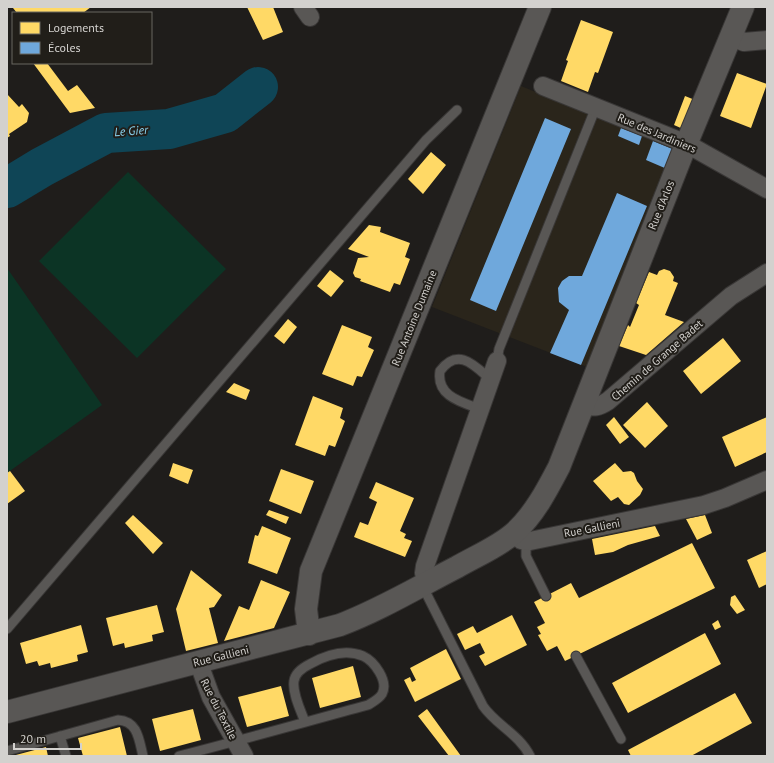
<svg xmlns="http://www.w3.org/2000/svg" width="774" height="763" viewBox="0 0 774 763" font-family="'PT Sans',sans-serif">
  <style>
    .built { fill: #2a251b }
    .green { fill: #0c3425 }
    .homes { fill: #ffd966 }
    .schools { fill: #6fa8dc }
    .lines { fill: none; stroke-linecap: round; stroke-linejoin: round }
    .river { stroke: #0f4556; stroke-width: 40 }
    .lane-casing { stroke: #393736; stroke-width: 11 }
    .street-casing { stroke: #393736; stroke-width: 20 }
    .secondary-casing { stroke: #393736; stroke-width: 24 }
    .lane { stroke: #595755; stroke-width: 9 }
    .street { stroke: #595755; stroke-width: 18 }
    .secondary { stroke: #595755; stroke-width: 22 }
    .labels { text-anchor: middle; stroke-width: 4; stroke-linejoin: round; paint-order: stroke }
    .street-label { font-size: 11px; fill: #d3d1ce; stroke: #211e19 }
    .water-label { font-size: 12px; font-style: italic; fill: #8bd5f2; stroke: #211e19 }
  </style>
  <rect width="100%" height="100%" fill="#1f1d1b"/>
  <!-- built -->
  <path class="built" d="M521 86 675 150 587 367 432 307Z"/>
  <!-- green -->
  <path class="green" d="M128 172 226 269 137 358 39 261Z
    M7 268 102 405 7 473Z"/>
  <!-- homes -->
  <path class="homes" d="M15 7H91L83 13H17L13 8Z
    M247 7H273L283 32 263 40Z
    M581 20 613 32 598 73 595 72 588 92 561 81 568 61 566 60Z
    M33 63H47L68 91 77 85 95 108 70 113Z
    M737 73 767 84 751 128 720 116Z
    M7 94 19 107 22 104 29 113 27 122 9 134 10 136 7 138Z
    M685 96 695 100 683 129 674 125Z
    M431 152 446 165 423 194 408 179Z
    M369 225 381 227 380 232 410 243 405 257 410 259 400 285 394 283 390 292 360 281 361 279 355 277 353 273 358 258 369 257 348 249Z
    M664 269 670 271 674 277 673 281 678 283 665 315 684 322 646 355 619 346 628 325 630 327 639 305 636 303 649 272 657 275 659 271Z
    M330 270 344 281 331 297 317 286Z
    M288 319 297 327 284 344 274 336Z
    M342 325 372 337 368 347 374 350 362 377 357 376 353 386 322 374Z
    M723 338 741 361 701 394 683 371Z
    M234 383 250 390 246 400 226 392Z
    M313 396 343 408 340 418 345 421 335 447 329 445 325 456 295 445Z
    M647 402 668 426 645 448 623 425Z
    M614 417 629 437 620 444 606 425Z
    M767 417V452L735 467 722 437Z
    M173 463 193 470 188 484 169 476Z
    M615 463 623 472 631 471 634 473 637 481 643 489 640 495 629 505 624 504 618 497 611 501 593 481Z
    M281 469 314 481 301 514 269 501Z
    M10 471 25 491 7 504V473Z
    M376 482 414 498 400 531 406 534 404 538 412 541 405 557 354 537 360 522 368 525 377 502 369 498Z
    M269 510 289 517 286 524 266 515Z
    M133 515 163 543 153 554 125 523Z
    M705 515 712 533 697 540 686 519Z
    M262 526 291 538 277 574 248 563 255 535 258 536Z
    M655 526 660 536 628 545 613 552 595 555 592 539Z
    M692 543 715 588 565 661 557 646 547 651 538 635 541 634 537 627 545 623 534 602 571 583 579 598Z
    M767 551V584L759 588 747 560Z
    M191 570 222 595 214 607 209 608 218 643 186 651 176 609Z
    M261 580 290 592 274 628 224 641 239 606 249 610Z
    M735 595 745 610 737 614 730 605 731 597Z
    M157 605 164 632 152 635 153 641 125 648 124 643 113 646 106 618Z
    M512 615 527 645 485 666 479 656 485 653 480 643 465 650 457 634 473 626 477 633Z
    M718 620 721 627 715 630 712 624Z
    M81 625 88 652 77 655 78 661 51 668 50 663 39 666 37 661 26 664 20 643Z
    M705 633 721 664 628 713 612 683Z
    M446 649 461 679 415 702 404 680 410 677 412 682 416 680 410 668Z
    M353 666 361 697 320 708 312 678Z
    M281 686 289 716 247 727 238 697Z
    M735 693 752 723 691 756H631L628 750Z
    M193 709 201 740 160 751 152 719Z
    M427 709 440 727 461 756H449L418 716Z
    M120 727 127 756H83L78 738Z
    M46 747 48 756H12Z"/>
  <!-- schools -->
  <path class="schools" d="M545 118 571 129 496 311 470 300Z
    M621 128 642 136 639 145 618 136Z
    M653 141 675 150 667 169 646 160Z
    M617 193 647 206 581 365 550 353 569 310 559 302 558 288 562 281 569 276H582Z"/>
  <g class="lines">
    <!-- river -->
    <path class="river" d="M7 188 42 167 106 133 169 129 225 113 258 87"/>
    <!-- lane casing -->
    <g class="lane-casing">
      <path id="lane" d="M497 361 499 349 596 107
        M480 409C461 402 436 396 440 371 458 347 474 365 490 379
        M526 541V556L546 596
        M422 585 483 706C496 725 519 734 530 756
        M7 629 426 140 457 110
        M576 656 621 739
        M60 736 66 756
        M7 751 118 720C138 721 139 740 143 756
        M179 756C242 740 305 722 368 705 373 702 379 699 382 694 389 681 374 661 363 656 346 649 326 655 310 664 304 667 295 673 294 681 292 693 301 711 305 722"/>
    </g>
    <!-- street casing -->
    <g class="street-casing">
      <path id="street" d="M303 7 310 17
        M731 37 744 42 767 40
        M543 86 687 144 767 189
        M583 405C594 408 599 407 608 401L731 296 767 273
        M515 533 521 540 530 541 704 505 725 498 767 480
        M428 582 424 573 425 566 497 361
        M198 661 211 697 244 756"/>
    </g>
    <!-- secondary casing -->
    <g class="secondary-casing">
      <path id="secondary" d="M309 634 306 609 311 571 540 7
        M7 712 340 625C380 610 418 587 457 567 476 556 498 547 514 533 534 515 547 490 559 467L683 152 743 7"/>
    </g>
    <!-- lane -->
    <use href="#lane" class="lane"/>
    <!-- street -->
    <use href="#street" class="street"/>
    <!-- secondary -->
    <use href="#secondary" class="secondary"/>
  </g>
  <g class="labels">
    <!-- street labels -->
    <g class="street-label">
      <text transform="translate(657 133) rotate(23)" y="4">Rue des Jardiniers</text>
      <text transform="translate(661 205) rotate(-68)" y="4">Rue d'Arlos</text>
      <text transform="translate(414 318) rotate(-68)" y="4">Rue Antoine Dumaine</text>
      <text transform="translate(657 360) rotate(-41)" y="4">Chemin de Grange Badet</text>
      <text transform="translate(592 528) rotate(-11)" y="4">Rue Gallieni</text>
      <text transform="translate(221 656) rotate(-14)" y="4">Rue Gallieni</text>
      <text transform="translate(219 709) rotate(63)" y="4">Rue du Textile</text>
    </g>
    <!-- water labels -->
    <g class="water-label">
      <text transform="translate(131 131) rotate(-4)" y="4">Le Gier</text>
    </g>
  </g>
  <!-- border -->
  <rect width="774" height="763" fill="none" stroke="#d3d1ce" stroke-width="16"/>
  <!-- legend -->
  <rect x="12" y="12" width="140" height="52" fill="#211e19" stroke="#686661"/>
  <rect x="20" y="22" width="20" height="12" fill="#ffd966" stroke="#686661"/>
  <text x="48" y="32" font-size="12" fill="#d3d1ce">Logements</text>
  <rect x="20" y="42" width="20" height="12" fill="#6fa8dc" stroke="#686661"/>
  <text x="48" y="52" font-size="12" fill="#d3d1ce">Écoles</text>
  <!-- scale -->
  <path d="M14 743v6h67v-6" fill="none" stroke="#d3d1ce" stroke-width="2"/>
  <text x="20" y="743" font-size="12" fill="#d3d1ce" stroke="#211e19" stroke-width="3" paint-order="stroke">20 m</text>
</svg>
